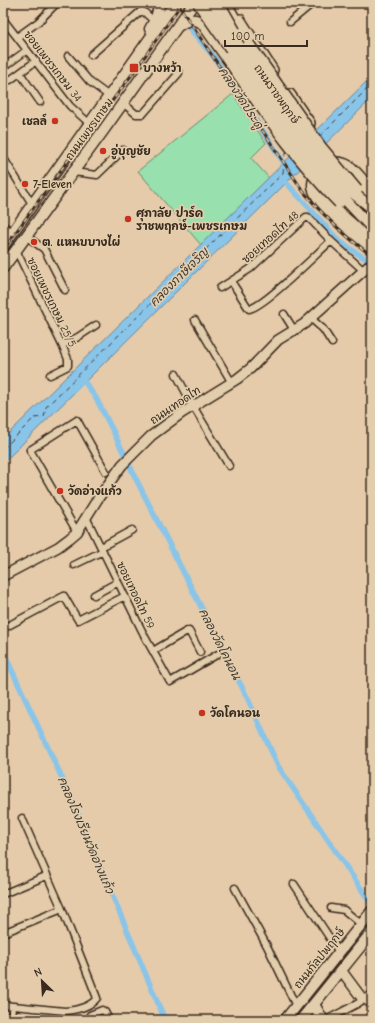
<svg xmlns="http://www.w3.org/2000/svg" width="375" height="1023" viewBox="0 0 375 1023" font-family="'Comic Neue','Playpen Sans Thai',sans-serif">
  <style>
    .green { fill: #98e0ae; stroke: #6a8566 }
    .water { fill: #89c4e9; stroke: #6a8698 }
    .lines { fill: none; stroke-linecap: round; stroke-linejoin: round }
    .canal { stroke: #89c4e9; stroke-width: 5.5 }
    .ferry { stroke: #433932; stroke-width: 1; stroke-dasharray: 5 4; stroke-linecap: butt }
    .street-casing { stroke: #3b2a1e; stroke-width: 9 }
    .secondary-casing { stroke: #3b2a1e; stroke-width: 12 }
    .primary-casing { stroke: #3b2a1e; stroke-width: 13 }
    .street { stroke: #e2cdac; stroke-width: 6 }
    .secondary { stroke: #e2cdac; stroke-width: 9 }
    .primary { stroke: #e2cdac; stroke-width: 10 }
    .rail-casing { stroke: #3b2a1e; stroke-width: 3 }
    .rail { stroke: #e2cdac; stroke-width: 1.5; stroke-dasharray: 4.5; stroke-linecap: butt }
    .primary-bridge-casing { stroke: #3b2a1e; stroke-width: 13; stroke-linecap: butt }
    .primary-bridge { stroke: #e2cdac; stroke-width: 10 }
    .poi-dot { fill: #c8321e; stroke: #e2cdac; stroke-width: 1.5 }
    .labels { text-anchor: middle; stroke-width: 3.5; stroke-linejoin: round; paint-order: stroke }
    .street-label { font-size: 11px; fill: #3b2a1e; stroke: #e2cdac }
    .poi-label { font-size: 11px; font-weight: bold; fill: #3b2a1e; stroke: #e2cdac; text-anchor: start }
    .water-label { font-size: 12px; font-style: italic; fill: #433932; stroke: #e2cdac }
  </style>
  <rect width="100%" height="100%" fill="#e5cbaa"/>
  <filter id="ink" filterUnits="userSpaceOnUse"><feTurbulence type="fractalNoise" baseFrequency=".025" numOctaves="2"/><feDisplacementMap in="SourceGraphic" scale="8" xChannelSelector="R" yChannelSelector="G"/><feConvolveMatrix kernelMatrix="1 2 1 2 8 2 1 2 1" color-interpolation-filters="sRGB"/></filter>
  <g filter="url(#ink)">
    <!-- green -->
    <path class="green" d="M233 94 266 143 251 158 269 178 201 245 138 171Z
      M372 919V923L336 967 295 1020H289Z"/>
    <!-- water -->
    <path class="water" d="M372 76V98L3 463V439Z"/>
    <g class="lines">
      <!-- canal -->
      <path class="canal" d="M190 29 214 57 288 169
        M283 179 339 241 372 263
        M81 377 96 398 113 431 138 483 247 697 278 766 372 905
        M3 651 69 793 165 1020"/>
      <!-- ferry -->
      <path class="ferry" d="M320 136 372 84
        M3 449 34 418 44 417 46 407 283 173 285 154 289 153"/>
      <!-- street casing -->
      <g class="street-casing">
        <path id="street" d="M3 19 70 106 89 123
          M290 22 313 3
          M17 37 38 22 57 3
          M91 55 141 11H143L154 21
          M68 56 90 82 109 96
          M4 67 27 50
          M20 73 40 102
          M10 80 36 61
          M123 103 136 114H143L179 73
          M3 157 32 204
          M73 172 97 175 123 150
          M3 225 12 233
          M26 236 44 249 65 290
          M16 250 62 345 68 359V366L50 375
          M231 281 249 309C265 306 316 254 331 241
          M220 288 250 269 306 217H308L331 241 364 271
          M284 314 294 330
          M312 317 315 322 323 329 332 343
          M195 320 232 383
          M62 345 78 337 96 325
          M176 374 193 406 229 466
          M86 517 145 637 170 682 218 654
          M77 532 30 450 77 420 106 472
          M101 547 132 530
          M74 565 103 551
          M94 595 118 582
          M4 628 64 596 78 620 125 596
          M153 651 187 631H189L200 652
          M294 884 339 952
          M235 888 267 946 296 1006
          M3 894 46 876
          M331 908 344 910 361 924
          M3 933 62 909 22 818
          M315 1002 324 1018 328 1019 357 1004 372 994
          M3 1005 65 1011C77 1010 90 1007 97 998L62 909
          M312 1006 318 1020
          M90 1015 102 1010 105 1012 109 1020
          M25 1019 40 1020
          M11 1020 12 1006"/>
      </g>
      <!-- secondary casing -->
      <g class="secondary-casing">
        <path id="secondary" d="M240 19 273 70
          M290 94 310 123 309 127
          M329 163C351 157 359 177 372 190
          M317 172C313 178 311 185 314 192 322 210 357 236 372 249
          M353 181 372 200
          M320 186C320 200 361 230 372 240
          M3 576 58 547 70 538 77 532 97 500 122 465 151 436 182 413 237 379 251 368 278 340 304 324 372 263
          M341 970 361 997 372 1003"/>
      </g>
      <!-- primary casing -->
      <g class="primary-casing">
        <path id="primary" d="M226 3 249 44
          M178 26C186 20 194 17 202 23L226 57
          M150 29 156 18 160 3
          M3 246 175 3
          M3 268 103 131 194 3
          M285 1020 372 911
          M301 1020 372 932"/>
      </g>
      <!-- street -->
      <use href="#street" class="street"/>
      <!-- secondary -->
      <use href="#secondary" class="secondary"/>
      <!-- primary -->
      <use href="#primary" class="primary"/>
      <!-- rail casing -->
      <g class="rail-casing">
        <path id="rail" d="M177 3 303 191C323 216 346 237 372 256
          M3 250 74 152 136 69 182 3"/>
      </g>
      <!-- rail -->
      <use href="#rail" class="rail"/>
      <!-- primary-bridge casing -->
      <g class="primary-bridge-casing">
        <path id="primary-bridge" d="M198 3 312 164 372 228
          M209 3 314 152 335 177 348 189 372 208
          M219 3 235 31
          M249 44 321 147 357 190
          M226 57C261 107 295 159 339 203"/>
      </g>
      <!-- primary-bridge -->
      <use href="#primary-bridge" class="primary-bridge"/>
    </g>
  </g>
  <!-- markers -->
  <g class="poi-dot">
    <rect x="129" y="63" width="10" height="10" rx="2"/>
    <circle cx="55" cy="121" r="4"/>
    <circle cx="103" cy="151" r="4"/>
    <circle cx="25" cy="184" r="4"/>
    <circle cx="128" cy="219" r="4"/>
    <circle cx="34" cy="242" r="4"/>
    <circle cx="60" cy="491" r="4"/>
    <circle cx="202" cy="713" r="4"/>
  </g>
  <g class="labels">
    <!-- street labels -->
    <g class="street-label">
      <text transform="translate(53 66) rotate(52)" y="4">ซอยเพชรเกษม 34</text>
      <text transform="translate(277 94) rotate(55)" y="4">ถนนราชพฤกษ์</text>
      <text transform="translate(89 129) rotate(-54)" y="4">ถนนเพชรเกษม</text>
      <text transform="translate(270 237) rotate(-42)" y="4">ซอยเทอดไท 48</text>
      <text transform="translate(52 302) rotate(64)" y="4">ซอยเพชรเกษม 25/5</text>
      <text transform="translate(175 405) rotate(-34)" y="4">ถนนเทอดไท</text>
      <text transform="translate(136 595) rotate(64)" y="4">ซอยเทอดไท 59</text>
      <text transform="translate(319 958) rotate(-51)" y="4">ถนนกัลปพฤกษ์</text>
    </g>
    <!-- poi labels -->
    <g class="poi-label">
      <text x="143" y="72">บางหว้า</text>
      <text x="47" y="125" text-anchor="end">เชลล์</text>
      <text x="111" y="155">อู่บุญชัย</text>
      <text x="33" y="188">7-Eleven</text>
      <text x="136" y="217">ศุภาลัย ปาร์ค<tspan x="136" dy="13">ราชพฤกษ์-เพชรเกษม</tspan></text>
      <text x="42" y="246">ต. แหนบบางไผ่</text>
      <text x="68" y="495">วัดอ่างแก้ว</text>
      <text x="210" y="717">วัดโคนอน</text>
    </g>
    <!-- water labels -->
    <g class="water-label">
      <text transform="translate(241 98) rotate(57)" y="4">คลองวัดประดู่</text>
      <text transform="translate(179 277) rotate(-45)" y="4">คลองภาษีเจริญ</text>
      <text transform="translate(220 644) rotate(63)" y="4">คลองวัดโคนอน</text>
      <text transform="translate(86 835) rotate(67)" y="4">คลองโรงเรียนวัดอ่างแก้ว</text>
    </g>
  </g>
  <!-- margin -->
  <rect width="375" height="1023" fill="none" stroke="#e2cdac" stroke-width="16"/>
  <rect x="8" y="8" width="359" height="1007" fill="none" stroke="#3b2a1e" stroke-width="1.5" filter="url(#ink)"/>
  <!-- north arrow -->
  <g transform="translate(42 981) rotate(335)" stroke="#e2cdac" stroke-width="3" paint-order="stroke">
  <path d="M0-3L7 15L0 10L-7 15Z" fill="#3b2a1e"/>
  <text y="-6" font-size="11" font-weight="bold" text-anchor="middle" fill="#3b2a1e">N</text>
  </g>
  <!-- scale -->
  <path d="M225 40v6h82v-6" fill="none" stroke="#3b2a1e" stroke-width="2"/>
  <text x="231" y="40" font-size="12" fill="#3b2a1e" stroke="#e2cdac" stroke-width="3" paint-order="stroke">100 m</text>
</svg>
